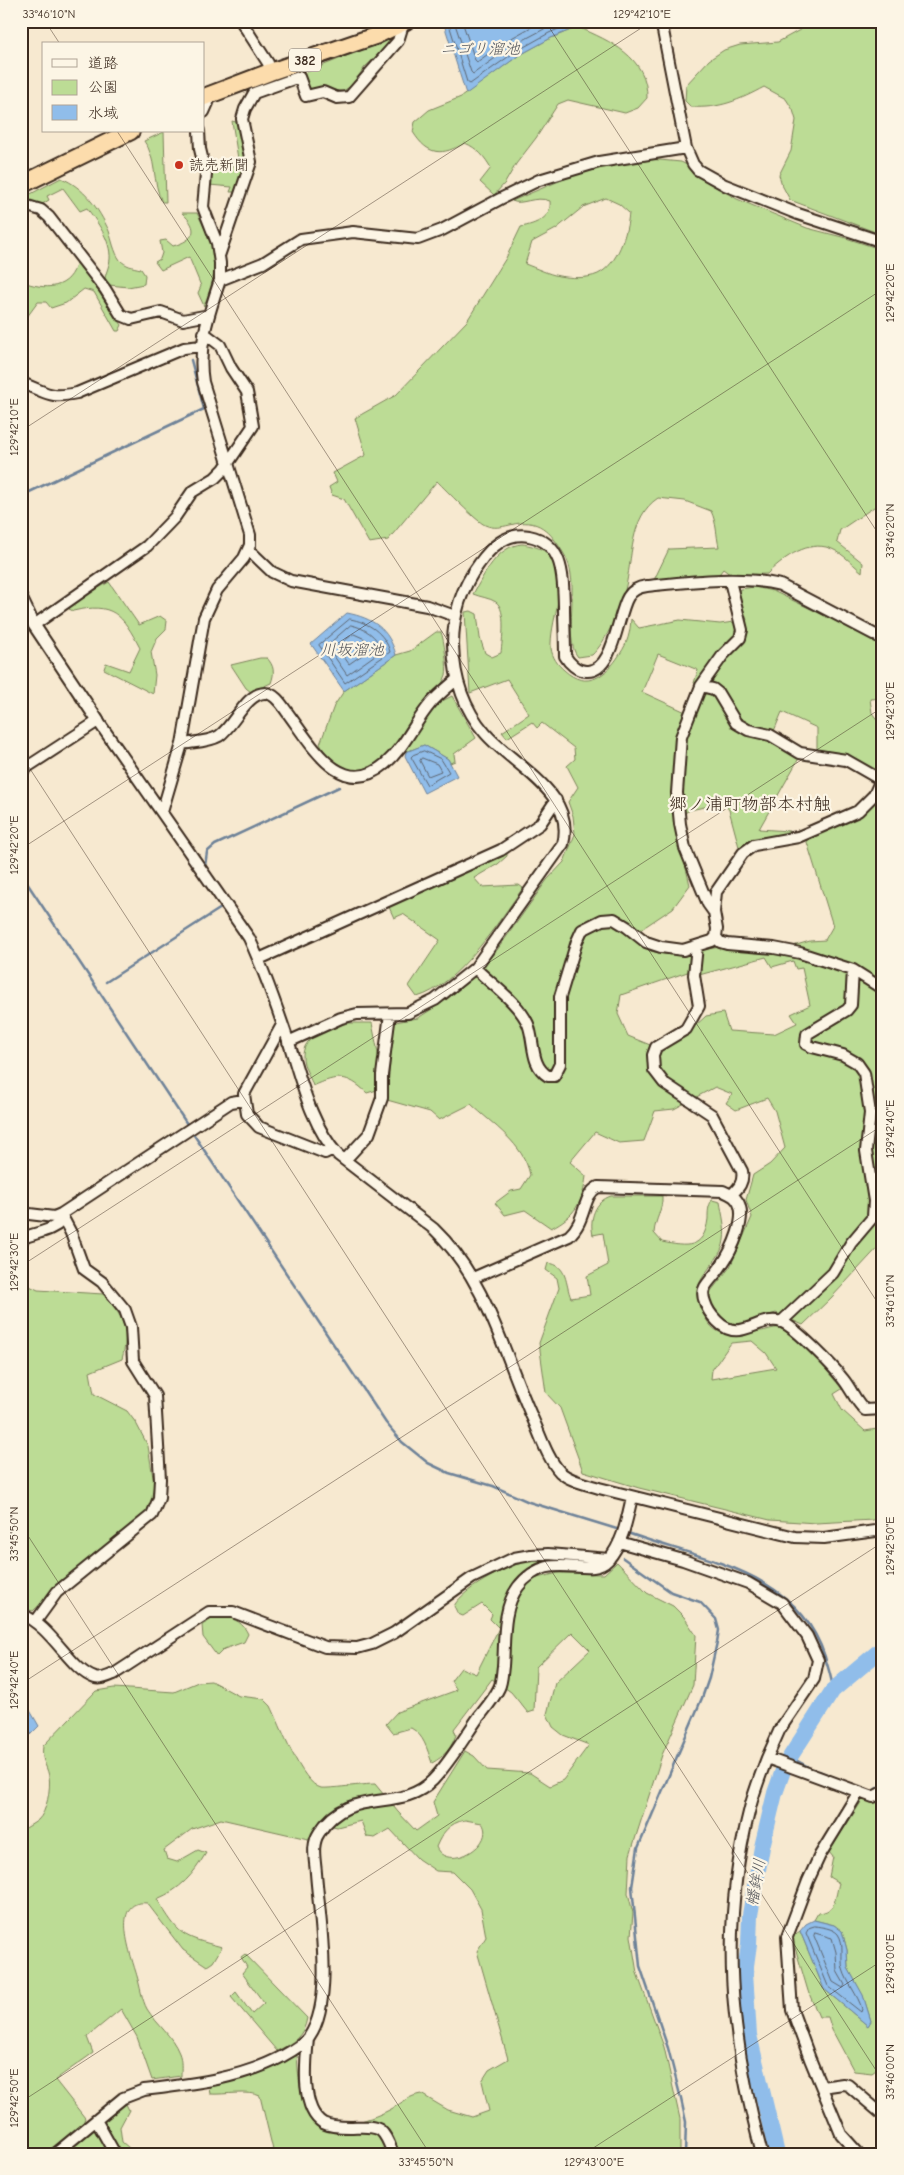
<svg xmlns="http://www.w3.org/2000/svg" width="904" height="2175" viewBox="0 0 904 2175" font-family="'Comic Neue','Klee One',sans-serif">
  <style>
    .green { fill: #bcdc95; stroke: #7c835a; fill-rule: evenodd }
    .water { fill: #90bdea; stroke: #6e8298 }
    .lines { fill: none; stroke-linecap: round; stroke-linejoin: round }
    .shore { stroke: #5d6570; stroke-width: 1 }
    .stream { stroke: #6e8298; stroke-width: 2.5 }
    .river { stroke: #90bdea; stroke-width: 16 }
    .minor-casing { stroke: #3b2a1e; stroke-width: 14 }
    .tertiary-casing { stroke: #3b2a1e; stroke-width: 15 }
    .trunk-casing { stroke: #3b2a1e; stroke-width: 20 }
    .minor { stroke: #fcf5e5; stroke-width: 10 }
    .tertiary { stroke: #fcf5e5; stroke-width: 11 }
    .trunk { stroke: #fcdcac; stroke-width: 16 }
    .ticks { fill: none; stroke: #3b2a1e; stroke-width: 1; stroke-opacity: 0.45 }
    .poi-dot { fill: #c8321e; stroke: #fcf5e5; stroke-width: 2 }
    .labels { text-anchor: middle; stroke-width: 4.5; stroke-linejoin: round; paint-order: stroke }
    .shield { fill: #fcf5e5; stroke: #75675a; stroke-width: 1 }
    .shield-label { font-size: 14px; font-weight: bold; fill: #3b2a1e }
    .poi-label { font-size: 15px; fill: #3b2a1e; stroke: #fcf5e5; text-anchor: start }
    .water-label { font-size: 16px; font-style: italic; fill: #54565b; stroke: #fcf5e5 }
    .quarter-label { font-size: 18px; fill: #3b2a1e; stroke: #fcf5e5 }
    .neatline { fill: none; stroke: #3b2a1e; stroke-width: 2 }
    .ticks-label { font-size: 12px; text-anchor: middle; fill: #3b2a1e }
  </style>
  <rect width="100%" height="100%" fill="#f7e9d0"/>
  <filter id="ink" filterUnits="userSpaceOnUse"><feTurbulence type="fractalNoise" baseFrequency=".02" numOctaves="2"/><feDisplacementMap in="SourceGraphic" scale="10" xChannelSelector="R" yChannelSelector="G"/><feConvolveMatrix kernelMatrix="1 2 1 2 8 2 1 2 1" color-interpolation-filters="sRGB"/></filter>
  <g filter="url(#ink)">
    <!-- green -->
    <path class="green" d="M800 21H883V235L790 200 782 185 779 175 791 151 796 120 793 110 786 99 764 87C740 100 719 109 691 107L685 101 686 85 709 60 724 50 740 45 778 42 807 26Z
      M578 27C610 41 648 57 647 98L638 108 625 113 568 100 558 104 536 138 516 164 505 183 494 195 480 182 491 168C485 157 477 148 465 143 442 156 428 156 413 132L415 122 429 110 461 97 518 56 551 38Z
      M393 37 392 42 365 67 351 86 343 91 330 90 321 87 308 92 302 74Z
      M232 121 239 123 247 162 237 192H230L232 187 209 185 212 169 239 165Z
      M164 132 166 202H162C152 182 157 158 144 141Z
      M649 159 681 162 691 167 697 176 737 199 807 228 846 238 883 250V501L840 530 837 542 863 563 862 572C851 563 840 550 826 547 804 542 781 560 767 574L731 575 723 569 716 578 654 580 669 549 719 547C716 534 717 524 711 511L685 501 658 498C629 517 633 559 625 590 621 608 606 642 592 655L578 657C562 639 582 581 564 554 550 531 539 517 510 525 501 527 494 529 485 525 476 521 446 490 437 481L388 540 369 543 344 499 332 495 329 487 337 482 333 473 366 455 355 418 396 395 467 321 506 258 521 227C536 224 552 218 550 201 535 195 521 206 512 201L585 170 613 163ZM606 198 619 204 629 213C627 234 618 264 598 274 587 279 570 278 559 276 548 274 536 268 525 264L532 242 556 229 583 207Z
      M61 178C84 187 99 209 109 231 112 240 114 252 120 260 126 266 132 267 141 269L145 275 144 284 128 287 109 285 105 278C106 272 110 264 110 259 111 240 97 222 87 208L80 211 63 188 47 196 49 200 39 206 21 199Z
      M182 213H197C218 253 220 264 204 306L198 293 201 286 189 257 161 270 155 262 160 259 162 253 160 241 166 240 173 246C195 240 200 229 182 213Z
      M77 261 122 325 119 331H116L94 292 84 289 66 303 51 308 46 302H38L24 321 21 318V281C45 291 71 290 77 261Z
      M522 544C536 546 553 551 558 568 565 593 550 622 551 648 552 657 558 665 564 670 587 691 606 676 620 654 628 642 630 633 631 619L639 628 680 620 720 624 747 620 738 593 740 589 754 587 773 591 880 642 883 645V698L870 699 872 713 883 727V778L847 755 817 749V728L782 712 774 731 803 751 759 829 789 831V835L760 838 739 847 729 810 724 803 690 810 674 819 690 885 673 908 631 936 650 951 670 955 720 947 776 951 810 941 825 940 833 926 806 839C836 826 867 819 883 787V962L876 971 883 998V1242L831 1298 803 1325 776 1313 740 1324 726 1322 716 1313 709 1299 711 1291 730 1267 752 1217 746 1200 753 1175 770 1164 785 1148 775 1111 767 1098 736 1110 726 1103 732 1094 715 1087 674 1109 655 1111 644 1141 619 1143 595 1132 570 1162 586 1176C583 1202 575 1216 551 1228L525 1210 505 1215 495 1203 511 1191 521 1189 530 1175C524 1144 493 1125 471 1104L439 1120 430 1112 387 1100 392 1038 395 1022 418 1018 446 1000 468 982 497 950 547 880 564 862 575 834 573 816 568 802 578 787 567 766 575 759 574 748 542 723 537 728 532 722 507 738 502 732 529 714 507 679 470 693 465 612 471 611 477 614 480 638 485 653 492 657 501 653C502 641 507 610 496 602 490 598 480 597 473 594 484 575 497 546 522 544ZM658 654 698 670 694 683 704 690 690 714 642 692ZM766 957 772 967 793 961 796 969 802 968 810 1005 791 1014 797 1023 774 1034 729 1031 723 1013 706 1016 695 1026 660 1049 628 1036 618 1014 621 995 699 968V975Z
      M109 582 139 625 160 616 167 621 166 629 157 638 151 652 155 675 153 694 104 669 106 663 129 671 140 648C122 614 113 602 73 611L69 609V605Z
      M436 632H441C444 639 448 668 446 675 444 681 440 687 436 692L442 701 452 696 476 738 454 754 455 761 450 763 448 759 424 745 406 752 395 748C366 775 343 784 320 744L334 706 344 691 396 655 410 651Z
      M260 658H267C274 666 275 672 271 683L251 692 246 688 231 665Z
      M507 853V856L498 864 474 878 482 887 519 885 523 888C498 922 458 986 417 997L409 986 440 940 403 914 394 918 388 905Z
      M347 1023H372L379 1058 377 1090 367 1093C347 1074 338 1075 313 1086 311 1079 306 1071 304 1064 297 1037 326 1029 347 1023Z
      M611 1196H662C663 1210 655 1219 654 1233L662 1242C686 1247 704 1250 708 1219 708 1212 708 1206 712 1200L720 1202C722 1214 726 1228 724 1240 722 1262 691 1278 698 1301 711 1340 727 1337 760 1331 766 1331 773 1327 779 1328 796 1333 830 1374 842 1389L834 1394 842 1410 865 1431 883 1428V1517L873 1520 816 1523 770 1520 639 1488 583 1471 560 1408 546 1393 539 1343 559 1288 557 1278 546 1270 548 1263C568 1265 565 1284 571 1298L590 1295 587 1276 608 1265 603 1233 593 1235C589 1219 595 1201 611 1196ZM752 1341 766 1353 776 1368 711 1379 712 1370 731 1343Z
      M21 1282 38 1290 103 1294C123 1315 130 1330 122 1359L90 1372 94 1394 127 1411 136 1423 148 1446 154 1484 149 1515 73 1574 33 1611 21 1608Z
      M537 1558 540 1563 528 1570 533 1579 558 1573 604 1574 617 1562 647 1593 673 1606 684 1617 696 1635 693 1685 662 1755 630 1855 628 1893 633 1913 631 1936 637 1973 664 2047 680 2119V2154H269L273 2150 260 2096C248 2090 225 2095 210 2094L209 2086C244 2080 266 2073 297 2055 299 2083 299 2100 316 2124 339 2129 372 2120 393 2108 403 2102 409 2096 421 2094L448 2110 472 2117 489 2111 482 2081 489 2070 508 2059 477 1951 486 1937 481 1909 470 1889 453 1872 436 1871 418 1859 390 1829 375 1838 367 1837 361 1821 337 1827 321 1823 308 1839 221 1819 192 1829 164 1850 167 1859 177 1862 198 1850 206 1853C193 1875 181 1889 157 1899 180 1936 180 1936 222 1947L213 1962 207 1966 183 1950 147 1903C109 1899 132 1958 137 1976 140 1986 142 2000 147 2009 157 2025 172 2035 179 2053 182 2060 181 2069 181 2076L152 2080 137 2037 121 2009 87 2037 93 2053 55 2080 85 2118 81 2128 48 2154 43 2151 38 2154H21V1831C27 1827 33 1824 38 1820 47 1812 51 1788 49 1776 46 1763 41 1761 43 1746L96 1691 114 1688 174 1692 198 1682 211 1681 239 1696 264 1699 271 1706C280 1724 301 1783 321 1788 329 1789 364 1784 375 1784L398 1812 416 1831 437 1816 433 1802 465 1751 474 1756 487 1770 530 1773 550 1786 563 1780 589 1745 563 1735 553 1727 547 1714 555 1683 590 1650 572 1632 536 1667 534 1711 528 1713 511 1692 492 1679 454 1729 456 1735C451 1748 445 1756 432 1763 427 1749 424 1735 411 1728L393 1733 386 1724 397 1712 457 1690 451 1681 461 1668 476 1674 499 1628 490 1619 492 1614 482 1604 463 1616 458 1614 454 1606C465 1586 514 1563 537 1558ZM465 1820 482 1823C497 1845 447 1873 436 1847 442 1833 449 1823 465 1820Z
      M224 1617C236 1619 243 1623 248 1634L244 1642 224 1649 217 1656 203 1637 202 1625 214 1618Z
      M883 1797V2065L872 2073 854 2071 832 2030 828 2017H819L808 1991 792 1937 800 1931 824 1989 868 2026 871 2021 863 1996 848 1968 847 1950 842 1931 834 1925 814 1920 818 1913C836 1912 835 1898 839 1883L829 1877 833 1857 829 1852 863 1799 871 1803H877Z
      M245 1954 307 2018C304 2036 293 2043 277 2051L231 1997 236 1992 252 2014 264 2003 242 1973 247 1967 241 1957Z
      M126 2104 129 2110 120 2127 122 2142 136 2154H73L70 2150 120 2105Z"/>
    <!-- water -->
    <path class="water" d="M443 21H584L578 27 551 38 518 56 466 94Z
      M347 613C373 618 389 629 396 655L344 691 311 644Z
      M424 745 448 759 457 776 424 793 405 756 406 752Z
      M21 1695 39 1726 21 1744Z
      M814 1920 834 1925 842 1931 847 1950 848 1968 863 1995 871 2021 868 2026 824 1989 800 1931 806 1924Z"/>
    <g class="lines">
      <!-- shore -->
      <path class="shore" d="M448 21 467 82 470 84 515 52 549 33 577 21
        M454 21 471 72 473 74 512 46 546 28 563 21
        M462 21 475 60 477 62 508 40 542 21
        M350 619C368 622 385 633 390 652L345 683 319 645Z
        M351 625C365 628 377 636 382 650L347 675 327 646Z
        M354 634 365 639 372 648 349 664 337 647Z
        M424 751 441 759 449 772 427 785 411 757 413 755Z
        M422 758 437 764 441 771 428 776 420 761Z
        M815 1926C821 1927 833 1928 838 1934 845 1944 840 1958 843 1969 847 1983 858 1995 862 2009L861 2012 828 1986 806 1933 809 1928Z
        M815 1933 832 1938 836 1952 837 1971 845 1985 843 1988 833 1982 814 1936Z"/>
      <!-- stream -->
      <path class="stream" d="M21 496 204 409 191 360
        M207 869 205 866 207 852 215 845 339 787
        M21 874 189 1127
        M106 982 221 908
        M192 1132 386 1423 402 1442 428 1463 449 1473 493 1486 529 1502 620 1530
        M625 1532C700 1560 797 1569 825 1657 828 1668 832 1678 833 1690
        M623 1558 671 1592 700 1602 716 1619 719 1630 717 1642 709 1678 702 1698 638 1848 632 1887 640 1966 668 2048 681 2099 686 2122 685 2154
        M790 1757 807 1766
        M819 1771 840 1780
        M872 1792 883 1783"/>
      <!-- river -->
      <path class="river" d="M777 2154 749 2035 745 1973 749 1944 750 1915 762 1847 775 1793 785 1765 833 1690 883 1648"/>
      <!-- minor casing -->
      <g class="minor-casing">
        <path id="minor" d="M241 21 268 63 270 72
          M661 21 686 148 693 164 698 170 725 185 798 214 883 242
          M204 112 208 103 207 96
          M21 204 41 210 49 217 105 289 121 315 131 319 161 312 183 320 209 315
          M219 256 251 162 242 119 245 109 254 93 299 77 306 96 323 92 337 98 349 97 398 41 402 28 401 25
          M220 280 263 263 301 239 353 232 418 239 442 230 500 199 539 180 599 162 686 148
          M21 383C48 392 47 399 77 393L184 348 201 346
          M249 550 272 572 291 581 427 606 455 616
          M34 625 147 546 175 517 192 492 215 478 224 469 253 426 247 392 231 368 220 345 204 333
          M701 686 713 689 718 693 736 723 748 730 770 735 800 753 846 760 881 780
          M182 744C193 742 209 742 219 736 234 726 246 693 265 693 275 693 282 705 287 712 311 744 341 801 385 764 405 747 414 723 431 703 438 695 448 687 456 680
          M21 771 98 721 249 938C265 972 277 1008 289 1043 301 1080 311 1125 338 1155L434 1229C487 1280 503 1352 532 1417 540 1434 547 1458 560 1472 570 1481 586 1484 599 1488L795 1537 824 1538 883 1530
          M162 812 182 744 204 618 217 590 244 558 250 545V535L242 509 203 382C197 346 209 314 220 280V263L217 243 203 207 206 174 200 149 199 131
          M713 911 708 904 685 848 680 824 677 793 681 737 701 686 723 655 740 638 742 630 730 581
          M716 937 720 942 727 944 774 948 800 953 853 970 883 989
          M697 946 694 975 699 1006 686 1029 656 1047 653 1055 654 1070 664 1083 712 1115 742 1171C744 1182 739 1188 731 1195
          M259 959 501 850 540 824 556 800
          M475 968C492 985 518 1002 528 1024 535 1042 530 1065 548 1076H554L560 1064V997L577 941 582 930 602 920 614 919 627 927 646 942 661 947 683 950 712 941 716 937 717 929 714 912 716 892 743 853 754 845 798 837 858 811 874 795 883 775
          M282 1025 244 1094 247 1114 259 1127 325 1153 333 1149
          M288 1042 341 1018 357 1014 408 1013 435 1000 475 968 563 844C576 792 513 766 485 733 463 708 454 677 453 645 453 615 461 588 479 564 491 547 506 532 529 536 564 543 563 577 564 606 564 623 565 639 565 656 569 663 577 671 586 671 614 673 617 615 628 597 632 590 639 587 647 586 687 582 742 575 780 585L883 639
          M345 1160 369 1134 382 1098V1075L390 1014
          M21 1213 54 1217 61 1214 231 1102 244 1100
          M21 1239C36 1232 51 1232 63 1220
          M473 1278 569 1236C587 1220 582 1195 598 1187L723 1191C727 1193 733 1195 736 1199 750 1215 731 1252 721 1266 716 1274 709 1280 705 1287 702 1292 703 1297 705 1302 707 1309 712 1316 717 1321 740 1345 759 1314 782 1322 796 1328 833 1366 843 1379 852 1390 855 1401 865 1410L883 1409
          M781 1322 833 1273 851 1243 873 1217 874 1201 866 1151 870 1113 864 1073 857 1063 843 1055 812 1047 806 1044 807 1034 847 1010 851 1005 853 970
          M619 1542 683 1560 748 1583 782 1603 807 1636 818 1660 814 1679 780 1729 767 1758 873 1797 883 1792
          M21 1614C53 1627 70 1670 95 1678 102 1680 108 1676 114 1674L209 1612H233L325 1647 357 1648 372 1644 394 1633 472 1578 514 1558 531 1555 548 1554 609 1559
          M36 1621 57 1592 152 1515 159 1498 160 1479 155 1396 133 1361 131 1327 125 1310 102 1282 84 1269 71 1233 61 1214
          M858 1793 820 1855 808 1881 787 1937 792 2010 810 2059 841 2134 859 2154
          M308 2038C306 2060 300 2109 323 2123 331 2127 341 2127 350 2127 359 2127 372 2125 380 2130 387 2136 390 2146 393 2154
          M822 2087 843 2084 848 2085 883 2115
          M96 2120 115 2154
          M55 2154 123 2098 144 2090C192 2084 240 2079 283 2056 292 2051 303 2045 309 2037 335 2000 319 1916 316 1873 315 1859 311 1845 319 1833 350 1784 399 1815 433 1780 450 1762 464 1738 478 1718 485 1709 494 1699 499 1688 502 1682 502 1673 503 1666 505 1640 502 1609 518 1587 549 1546 588 1581 608 1560 623 1543 627 1519 632 1497
          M762 2154C730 2036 719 1928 750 1808 754 1791 761 1774 767 1758"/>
      </g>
      <!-- tertiary casing -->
      <g class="tertiary-casing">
        <path id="tertiary" d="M21 598 34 625 98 721"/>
      </g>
      <!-- trunk casing -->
      <g class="trunk-casing">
        <path id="trunk" d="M204 97 270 72 375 36 406 21
          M21 185 131 131"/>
      </g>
      <!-- minor -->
      <use href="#minor" class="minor"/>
      <!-- tertiary -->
      <use href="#tertiary" class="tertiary"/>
      <!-- trunk -->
      <use href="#trunk" class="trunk"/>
    </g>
  </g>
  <!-- ticks -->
  <path class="ticks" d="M45 21 60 44M545 21 883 541M117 131 883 1311M21 431 652 21M21 755 883 2081M21 849 883 289M21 1266 883 707M21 1525 430 2154M21 1684 883 1125M21 2102 883 1542M584 2154 883 1960"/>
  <!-- markers -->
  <circle class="poi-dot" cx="179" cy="165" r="5"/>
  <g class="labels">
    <!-- shield labels -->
    <rect class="shield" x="289" y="48.5" width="32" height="23" rx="4"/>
    <g class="shield-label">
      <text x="305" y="65">382</text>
    </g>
    <!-- poi labels -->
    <g class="poi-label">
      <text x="189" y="170">読売新聞</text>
    </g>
    <!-- water labels -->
    <g class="water-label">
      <text x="480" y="54">ニゴリ溜池</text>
      <text x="352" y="655">川坂溜池</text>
      <text transform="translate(755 1882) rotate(-80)" y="6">幡鉾川</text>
    </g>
    <!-- quarter labels -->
    <g class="quarter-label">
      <text x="750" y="810">郷ノ浦町物部本村触</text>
    </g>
  </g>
  <!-- margin -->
  <rect width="904" height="2175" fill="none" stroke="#fcf5e5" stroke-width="55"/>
  <!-- legend -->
  <rect x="42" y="42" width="162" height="90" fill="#fcf5e5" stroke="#afa495"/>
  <rect x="52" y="59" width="25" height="8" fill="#fcf5e5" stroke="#afa495"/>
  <text x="88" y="68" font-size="15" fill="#3b2a1e">道路</text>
  <rect x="52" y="80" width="25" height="15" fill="#bcdc95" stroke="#afa495"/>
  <text x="88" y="92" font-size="15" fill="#3b2a1e">公園</text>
  <rect x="52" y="105" width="25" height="15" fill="#90bdea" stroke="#afa495"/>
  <text x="88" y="118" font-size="15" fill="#3b2a1e">水域</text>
  <rect x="28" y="28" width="848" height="2120" class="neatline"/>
  <g class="ticks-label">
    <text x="49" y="18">33°46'10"N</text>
    <text x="642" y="18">129°42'10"E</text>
    <text transform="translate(890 293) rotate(-90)" y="4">129°42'20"E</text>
    <text transform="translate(14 427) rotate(-90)" y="4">129°42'10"E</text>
    <text transform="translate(890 531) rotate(-90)" y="4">33°46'20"N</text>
    <text transform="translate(890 711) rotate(-90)" y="4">129°42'30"E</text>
    <text transform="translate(14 845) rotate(-90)" y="4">129°42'20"E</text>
    <text transform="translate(890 1129) rotate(-90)" y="4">129°42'40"E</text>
    <text transform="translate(14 1262) rotate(-90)" y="4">129°42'30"E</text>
    <text transform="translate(890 1301) rotate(-90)" y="4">33°46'10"N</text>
    <text transform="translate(14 1534) rotate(-90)" y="4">33°45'50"N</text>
    <text transform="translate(890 1546) rotate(-90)" y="4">129°42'50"E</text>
    <text transform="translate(14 1680) rotate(-90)" y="4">129°42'40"E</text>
    <text transform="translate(890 1964) rotate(-90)" y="4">129°43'00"E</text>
    <text transform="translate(890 2072) rotate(-90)" y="4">33°46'00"N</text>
    <text transform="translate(14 2098) rotate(-90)" y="4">129°42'50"E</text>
    <text x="426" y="2166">33°45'50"N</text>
    <text x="594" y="2166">129°43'00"E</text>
  </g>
</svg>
